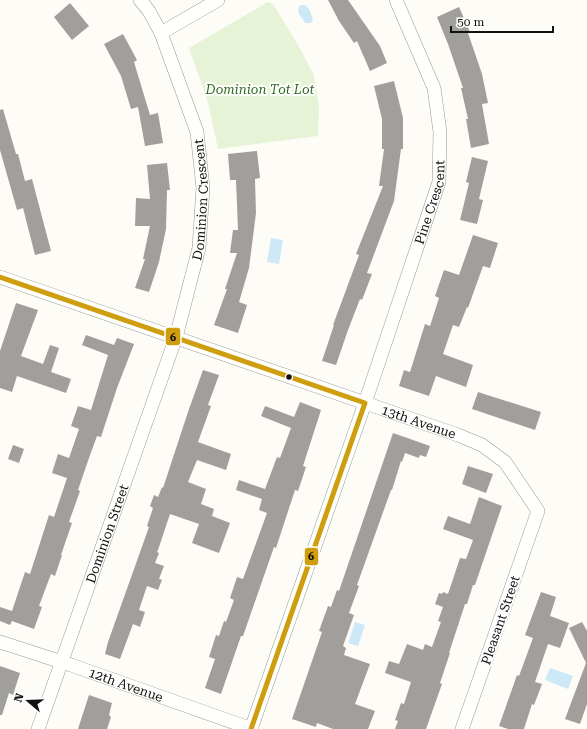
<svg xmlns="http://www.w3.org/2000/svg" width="587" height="729" viewBox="0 0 587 729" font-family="'Roboto Serif',serif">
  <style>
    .green { fill: #e7f3d7 }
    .water { fill: #cde8f7 }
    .building { fill: #a19f9c }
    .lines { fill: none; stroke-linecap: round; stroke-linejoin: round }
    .minor-casing { stroke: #979795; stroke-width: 14 }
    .minor { stroke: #fffffe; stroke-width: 13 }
    .bus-1-casing { stroke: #fff; stroke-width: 8 }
    .bus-1 { stroke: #cf9e0e; stroke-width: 5 }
    .bus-dot { fill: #111; stroke: #fff; stroke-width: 1.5 }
    .labels { text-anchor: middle; stroke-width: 4; stroke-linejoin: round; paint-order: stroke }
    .park-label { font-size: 13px; font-style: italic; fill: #2f6b1f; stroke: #fff }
    .street-label { font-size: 13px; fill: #111; stroke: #fff }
    .line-badge { stroke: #fff; stroke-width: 1.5 }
    .pale-badge-label { font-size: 11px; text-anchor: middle; font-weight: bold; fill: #111 }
  </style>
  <rect width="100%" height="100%" fill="#fdfcf7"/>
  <!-- green -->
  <path class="green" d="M268 2 273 4 298 45 314 75 319 107 318 136 218 149 208 102 189 48Z"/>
  <!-- water -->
  <path class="water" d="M300 5H305L309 9 313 19 311 23H305C302 17 295 12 300 5Z
    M271 238 283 240 279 264 267 262Z
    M355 622 365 625 358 646 348 643Z
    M550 668 573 676 568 689 545 680Z"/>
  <!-- building -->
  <path class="building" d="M328 0H348L380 46 387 63 370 71 357 41 354 43 339 21Z
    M70 3 89 26 72 40 54 17Z
    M459 7 470 32 468 33 482 74 488 103 482 104 489 144 471 148 466 119H468L461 88H463L448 44 437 17Z
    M123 34 137 60 134 62 150 115 158 113 163 143 145 146 138 107 131 109 121 76 104 44Z
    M394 81 403 118V149H401L394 201 367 273 372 274 362 300 360 299 348 330 336 365 322 361 334 325H333L359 255 356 254 383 186H379L384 149H382V119L374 86Z
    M3 109 16 154H18L25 181 32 179 51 251 35 255 23 208 17 210 0 150V110Z
    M257 151 260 178 255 179 256 213 249 268 239 302 247 305 238 333 214 325 227 289H225L237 253H230L233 230H238L236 180H230L228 154Z
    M472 157 488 161 479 199 483 200 477 224 460 220 469 183 466 182Z
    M167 163 170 190H167L166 229 159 262 149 292 135 288 145 259H143L150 226H135L136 198 150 199 147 165Z
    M473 235 498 243 490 268 483 266 468 308 467 307 459 327 453 325 443 354 473 365 466 387 436 376 429 396 399 386 404 370 410 372 425 324 430 326 439 298 435 296 444 270 459 275Z
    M16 303 38 310 21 356 43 364 50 345 59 348 51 372 71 379 66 393 17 376 12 392 0 388V351Z
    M86 335 114 345 117 338 134 344 117 388 101 437 97 436 89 458 78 490 80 491 69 522 72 523 61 555H62L55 576 51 574 39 606 42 607 34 629 12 621 10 625 0 621V607L12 611 25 572 30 574 49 515 54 517 67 478 52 473 58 454 69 458 79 429 71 426 78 406 91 410 108 355 82 345Z
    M203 370 219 375 208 405 211 406 198 442 231 454 226 470 197 460 188 482 206 489 201 504 214 509 212 516 230 523 219 553 192 543 199 524 170 514 158 550 157 552 159 553 155 563 164 566 159 579 162 580 158 590 147 586 139 610 145 612 140 627 133 624 120 659 105 654 108 642 149 527 147 526 153 508 150 506 154 495 158 497 162 487 163 488 188 412Z
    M478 392 541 412 535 430 472 409Z
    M300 402 321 410 303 466 306 467 298 491 295 490 276 548 274 547 243 636H241L221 694 205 688 215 659 209 657 216 635 219 636 224 621 226 622 234 600 230 598 237 577 243 579 267 513 259 510 262 499 236 490 239 480 265 489 277 457 280 458 291 428 261 416 265 406 294 417Z
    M393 433 430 446 426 457 420 455 419 458 405 453 402 462 401 461 392 490H391L357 585 359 586 349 613 354 615 343 646 346 648 344 655 370 664 355 704 375 711 368 729H333L317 723 316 727 292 719 322 632 319 631 328 606 331 607 337 590 339 591Z
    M13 445 24 449 19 463 8 459Z
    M468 466 493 474 486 493 462 484Z
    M479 497 502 506 475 585H473L467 604H465L449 653H450L440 683 442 684 426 729H395L398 721 395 720 401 703 404 704 411 682 385 673 389 661 399 664 407 644 423 650 425 644 432 647 441 622 438 621 443 607 435 604 439 593 442 594 443 592 448 594 460 558 466 559 473 540 443 529 448 516 470 524Z
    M541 592 556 597 550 616 569 623 560 648 548 644 535 682 542 684 534 705 532 704 524 729H508L499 726 517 675 519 676 533 638 525 635Z
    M582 622 587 631V704L580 724 565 719 586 663 569 628Z
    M0 666 20 673 13 695 9 693 2 715H0Z
    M89 695 112 703 109 715 111 717 107 729H78Z"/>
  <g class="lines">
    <!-- minor casing -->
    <g class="minor-casing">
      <g id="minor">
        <path d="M161 33 218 0"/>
        <path id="s1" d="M0 277 458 435 482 445 505 462 538 511 462 729"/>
        <path id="s2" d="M0 642 71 665 252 729"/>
        <path id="s3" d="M38 729 176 337 199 248 203 188 197 132 161 33 149 11 140 0"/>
        <path id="s4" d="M251 729 365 403 439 182 440 132 434 88 396 0"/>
      </g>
    </g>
    <!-- minor -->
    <use href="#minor" class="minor"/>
    <!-- bus-1 casing -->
    <g class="bus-1-casing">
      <path id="bus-1" d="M0 277 365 403 251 729"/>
    </g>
    <!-- bus-1 -->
    <use href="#bus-1" class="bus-1"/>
  </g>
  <!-- markers -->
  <circle class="bus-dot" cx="289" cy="377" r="3.5"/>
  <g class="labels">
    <!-- park labels -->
    <g class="park-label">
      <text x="260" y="94">Dominion Tot Lot</text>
    </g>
    <!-- street labels -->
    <g class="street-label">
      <text dy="5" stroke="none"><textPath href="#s3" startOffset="556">Dominion Crescent</textPath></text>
      <text dy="5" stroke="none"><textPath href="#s4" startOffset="557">Pine Crescent</textPath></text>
      <text dy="5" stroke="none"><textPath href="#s1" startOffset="443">13th Avenue</textPath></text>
      <text dy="5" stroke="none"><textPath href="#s3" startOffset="207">Dominion Street</textPath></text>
      <text transform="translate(500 620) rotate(-71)" y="5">Pleasant Street</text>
      <text dy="5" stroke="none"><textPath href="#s2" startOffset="133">12th Avenue</textPath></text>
    </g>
  </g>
  <g class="line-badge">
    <rect x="165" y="327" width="16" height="19" rx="4" fill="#cf9e0e"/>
    <rect x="304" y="547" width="15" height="19" rx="4" fill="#cf9e0e"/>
  </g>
  <g class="pale-badge-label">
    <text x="173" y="341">6</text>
    <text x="311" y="560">6</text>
  </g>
  <!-- north arrow -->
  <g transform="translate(28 701) rotate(289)" stroke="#ffffff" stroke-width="3" paint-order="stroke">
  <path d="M0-3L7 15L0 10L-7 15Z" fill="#111111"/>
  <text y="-6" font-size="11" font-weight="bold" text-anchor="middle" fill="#111111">N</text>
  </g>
  <!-- scale -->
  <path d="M451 26v6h102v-6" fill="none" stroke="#111111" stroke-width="2"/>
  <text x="457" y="26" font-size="12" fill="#111111" stroke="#ffffff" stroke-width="3" paint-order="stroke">50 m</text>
</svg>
